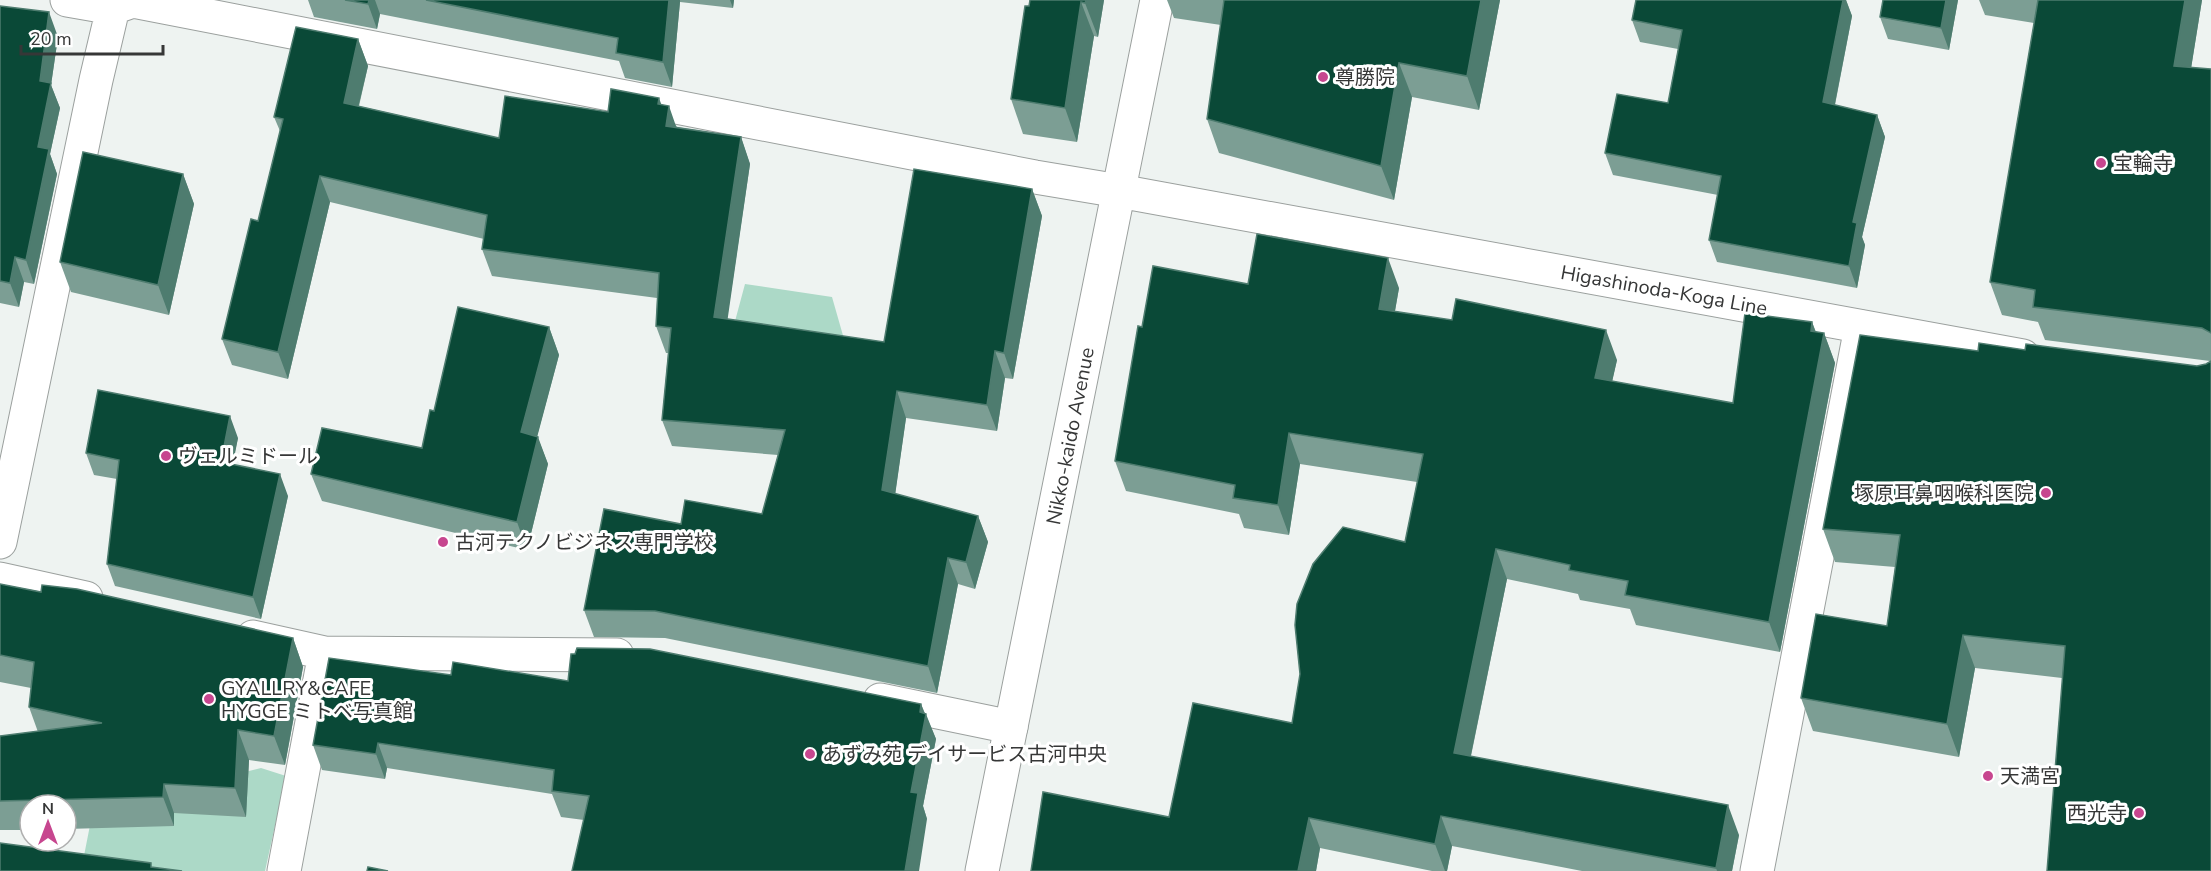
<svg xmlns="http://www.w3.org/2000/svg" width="2211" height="871" viewBox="0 0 2211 871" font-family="'Nunito Sans','Noto Sans JP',sans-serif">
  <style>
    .green { fill: #acd9c7 }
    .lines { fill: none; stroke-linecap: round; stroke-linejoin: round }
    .minor-casing { stroke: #9ba09e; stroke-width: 35 }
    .major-casing { stroke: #9ba09e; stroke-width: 35 }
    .minor { stroke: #fff; stroke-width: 33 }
    .major { stroke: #fff; stroke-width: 33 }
    .wall { fill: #7c9e94 }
    .shaded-wall { fill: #4e7c6f }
    .building { fill: #0a4937; stroke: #4e7c6f; stroke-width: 1.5 }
    .poi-dot { fill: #c7468f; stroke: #fff; stroke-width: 2 }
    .labels { text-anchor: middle; stroke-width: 6; stroke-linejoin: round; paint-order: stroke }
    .poi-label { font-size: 20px; fill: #363737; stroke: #fff; text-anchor: start }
    .street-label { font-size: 20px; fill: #363737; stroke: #fff }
  </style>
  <rect width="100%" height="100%" fill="#eef3f1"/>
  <!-- green -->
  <path class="green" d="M745 284 832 297 848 353 720 377Z
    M261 768 286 776 265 871H81L93 810Z"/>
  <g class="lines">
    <!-- minor casing -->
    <g class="minor-casing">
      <path id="minor" d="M67 0 113 8 133 1 1035 177 1119 191
        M0 542 96 80 113 8
        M0 579 86 598
        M253 637 325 653 617 655
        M880 700 1011 727
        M284 871 325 653
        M1757 871 1861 327"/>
    </g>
    <!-- major casing -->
    <g class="major-casing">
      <path id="major" d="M1119 191 2023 356
        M982 871 1157 0"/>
    </g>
    <!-- minor -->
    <use href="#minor" class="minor"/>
    <!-- major -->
    <use href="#major" class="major"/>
  </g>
  <!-- wall -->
  <path class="wall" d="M308 0H734L733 8 680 2 672 87 625 78 619 61 380 14 377 29 314 17Z
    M1104 0 1098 37 1094 36 1077 142 1023 134 1011 99 1029 6Z
    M1167 0H1500L1479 110 1412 97 1394 200 1219 153 1207 119 1221 25 1174 18Z
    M1636 0H1846L1852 16 1835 105 1877 115 1885 137 1862 237 1865 245 1857 288 1717 262 1709 240 1718 195 1613 175 1605 153 1668 103 1678 49 1640 42 1632 20Z
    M1958 0 1949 50 1888 39 1880 17Z
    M1979 0H2202L2191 68 2211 69V871L2062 678 1975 668 1959 757 1813 731 1801 698 1887 626 1895 567 1835 562 1823 529 1978 351 2025 350 2197 366 2206 364 2210 361 2045 340 2038 322 2002 315 1990 282 2034 23 1985 15Z
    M0 6 58 37 51 85 60 108 50 154 57 174 34 284 24 282 19 307 0 303Z
    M358 39 368 66 359 106 499 138 608 112 661 105 677 127 741 137 750 164 727 319 884 342 1032 189 1042 216 1013 379 1005 378 997 431 906 418 895 494 978 516 988 542 975 589 958 584 937 693 665 638 594 637 584 610 681 524 762 514 778 455 672 446 662 420 668 353H666L656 326 657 298 492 276 482 249 484 239 330 202 288 379 232 365 222 339 258 221 280 131 274 117Z
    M183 174 194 204 169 315 71 292 60 262Z
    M1248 284 1399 288 1395 311 1617 360 1612 381 1733 403 1812 322 1816 332 1824 333 1835 363 1780 652 1636 625 1630 609 1580 600 1578 594 1507 579 1471 756 1739 835 1732 871H1582L1452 846 1447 871H1432L1320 848 1316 871H1031L1169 817 1292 723 1405 542 1417 482 1300 464 1289 535 1244 528 1239 514 1126 491 1115 461 1142 327Z
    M549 327 559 355 537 436 548 464 527 550 322 501 311 474 422 448 434 411Z
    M238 438 232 465 288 496 261 619 115 586 107 564 117 479 94 475 86 453Z
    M0 584 293 638 303 667 285 765 249 760 246 817 174 813V826L66 829V805H30V830H0V736L38 732 29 707 31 688 0 682Z
    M451 675 568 681 921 704 936 739 923 806 927 819 584 820 561 817 552 794 387 768 385 779 322 770 313 745Z"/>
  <!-- shaded-wall -->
  <path class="shaded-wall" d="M369 0H375L380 14 377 29 368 4Z
    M669 0H680V2L672 87 663 62Z
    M730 0H734L733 8Z
    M1086 0H1104L1098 37 1085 3Z
    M1481 0H1500L1479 110 1467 76Z
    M1843 0H1846L1852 16 1831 124 1823 102Z
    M1946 0H1958L1949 50 1941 28Z
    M2185 0H2202L2186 100 2174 66Z
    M1081 2 1094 36 1077 142 1065 108Z
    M49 12 58 37 51 85 60 108 50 154 57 174 34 284 26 260 38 147 40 81Z
    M358 39 368 66 353 129 344 103Z
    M1399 63 1412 97 1394 200 1381 166Z
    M659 98 667 120 669 106 678 132 676 152 658 104Z
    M1877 115 1885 137 1862 237 1865 245 1857 288 1849 266 1853 222Z
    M741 137 750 164 724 344 714 317Z
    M183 174 194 204 169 315 158 285Z
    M320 176 330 202 288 379 278 352Z
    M1032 189 1042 216 1013 379 1004 353Z
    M15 257 24 282 19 307 10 283Z
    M1388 258 1399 288 1390 339 1379 309Z
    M1812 322 1821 347 1824 333 1835 363 1780 652 1769 622Z
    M549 327 559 355 531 460 521 432Z
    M1606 330 1617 360 1606 409 1595 378Z
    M995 351 1005 378 997 431 987 405Z
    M897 391 906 418 892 517 882 490Z
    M230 416 238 438 229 484 221 462Z
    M1289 433 1300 464 1289 535 1278 505Z
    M538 437 548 464 527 550 517 522Z
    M280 474 288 496 261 619 253 597Z
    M978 516 988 542 975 589 966 562Z
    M1496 549 1507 579 1465 784 1454 753Z
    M948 558 958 584 937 693 928 666Z
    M1963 635 1975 668 1959 757 1947 724Z
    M293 638 303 667 285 765 274 736Z
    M921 704 926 717V714L936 739 923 806 927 819 919 871H905L911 792Z
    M238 730 249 760 246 817 235 788Z
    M378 743 387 768 385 779 376 754Z
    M164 784 174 813V826L163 797Z
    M1728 805 1739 835 1732 871H1717L1716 868Z
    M1441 816 1452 846 1447 871H1445L1435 844Z
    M1309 818 1320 848 1316 871H1298Z"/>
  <!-- building -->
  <path class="building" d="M345 0H369L368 4Z
    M426 0H669L663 62 616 53 618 38Z
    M1030 0H1086L1085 3 1081 2 1065 108 1011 99 1025 6H1029Z
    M1224 0H1481L1467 76 1399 63 1381 166 1207 119Z
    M1636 0H1843L1823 102 1877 115 1853 222 1857 223 1849 266 1709 240 1721 176 1605 153 1617 94 1668 103 1682 30 1632 20Z
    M1883 0H1946L1941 28 1880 17Z
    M2038 0H2185L2174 66 2211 69V333L2202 328 2033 307 2035 290 1990 282Z
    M0 6 49 12 40 81 51 83 38 147 49 149 26 260 15 257 10 283 0 281Z
    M296 27 358 39 344 103 499 138 505 96 608 112 611 89 659 98 658 104 669 106 666 126 741 137 714 317 884 342 914 169 1032 189 1004 353 995 351 987 405 897 391 882 490 978 516 966 562 948 558 928 666 655 611 584 610 604 509 681 524 685 500 762 514 785 430 662 420 671 328 656 326 659 273 482 249 487 215 320 176 278 352 222 339 251 219 258 221 283 119 274 117Z
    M83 152 183 174 158 285 60 262Z
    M1257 234 1388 258 1379 309 1452 320 1456 299 1606 330 1595 378 1733 403 1745 313 1812 322 1811 331 1824 333 1769 622 1625 595 1628 581 1569 570 1570 565 1496 549 1454 753 1728 805 1716 868 1441 816 1435 844 1309 818 1298 871H1031L1043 792 1169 817 1193 703 1292 723 1300 674 1295 625 1297 604 1313 564 1343 527 1405 542 1423 454 1289 433 1278 505 1233 498 1235 485 1115 461 1138 326 1142 327 1153 266 1248 284Z
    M458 307 549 327 521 432 538 437 517 522 311 474 322 428 422 448 430 410 434 411Z
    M1860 335 1978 351 1979 343 2025 350 2026 344 2197 366 2206 364 2211 361V871H2047L2065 646 1963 635 1947 724 1801 698 1816 614 1887 626 1900 535 1823 529Z
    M98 390 230 416 221 462 280 474 253 597 107 564 119 460 86 453Z
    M0 584 41 592 42 585 77 589 293 638 274 736 238 730 235 788 164 784 163 797 0 801V736L102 723 29 707 34 662 0 655Z
    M577 648 650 649 921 704 920 712 926 714 911 792 918 793 905 871H572L589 796 552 791 554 770 378 743 376 754 313 745 329 658 451 675 453 662 568 681 571 654H575Z
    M0 843 151 863V867L182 871H0Z
    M368 867 388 871H367Z"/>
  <!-- markers -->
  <g class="poi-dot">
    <circle cx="1323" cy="77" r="6"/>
    <circle cx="2101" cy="163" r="6"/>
    <circle cx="166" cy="456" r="6"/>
    <circle cx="2046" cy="493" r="6"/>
    <circle cx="443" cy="542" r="6"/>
    <circle cx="209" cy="699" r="6"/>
    <circle cx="810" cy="754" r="6"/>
    <circle cx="1988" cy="776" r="6"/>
    <circle cx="2139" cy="813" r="6"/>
  </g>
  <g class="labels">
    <!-- poi labels -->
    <g class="poi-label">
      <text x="1335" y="84">尊勝院</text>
      <text x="2113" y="170">宝輪寺</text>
      <text x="178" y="463">ヴェルミドール</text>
      <text x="2034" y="500" text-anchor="end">塚原耳鼻咽喉科医院</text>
      <text x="455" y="549">古河テクノビジネス専門学校</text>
      <text x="221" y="695">GYALLRY&amp;CAFE<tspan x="221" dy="23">HYGGE ミトベ写真館</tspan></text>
      <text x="822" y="761">あずみ苑 デイサービス古河中央</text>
      <text x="2000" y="783">天満宮</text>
      <text x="2127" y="820" text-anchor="end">西光寺</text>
    </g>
    <!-- street labels -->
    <g class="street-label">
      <text transform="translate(1664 290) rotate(10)" y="7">Higashinoda-Koga Line</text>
      <text transform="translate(1070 436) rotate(-79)" y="7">Nikko-kaido Avenue</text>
    </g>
  </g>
  <!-- north arrow -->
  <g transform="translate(48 823)"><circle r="28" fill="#ffffff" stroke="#afafaf" stroke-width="1.5"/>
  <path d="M0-4.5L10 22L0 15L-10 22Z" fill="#c7468f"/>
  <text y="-9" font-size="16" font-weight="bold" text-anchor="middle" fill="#363737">N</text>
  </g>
  <!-- scale -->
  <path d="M21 45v9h142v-9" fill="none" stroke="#363737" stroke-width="3"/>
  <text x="30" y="45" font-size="18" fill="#363737" stroke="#ffffff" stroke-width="4.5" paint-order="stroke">20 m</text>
</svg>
